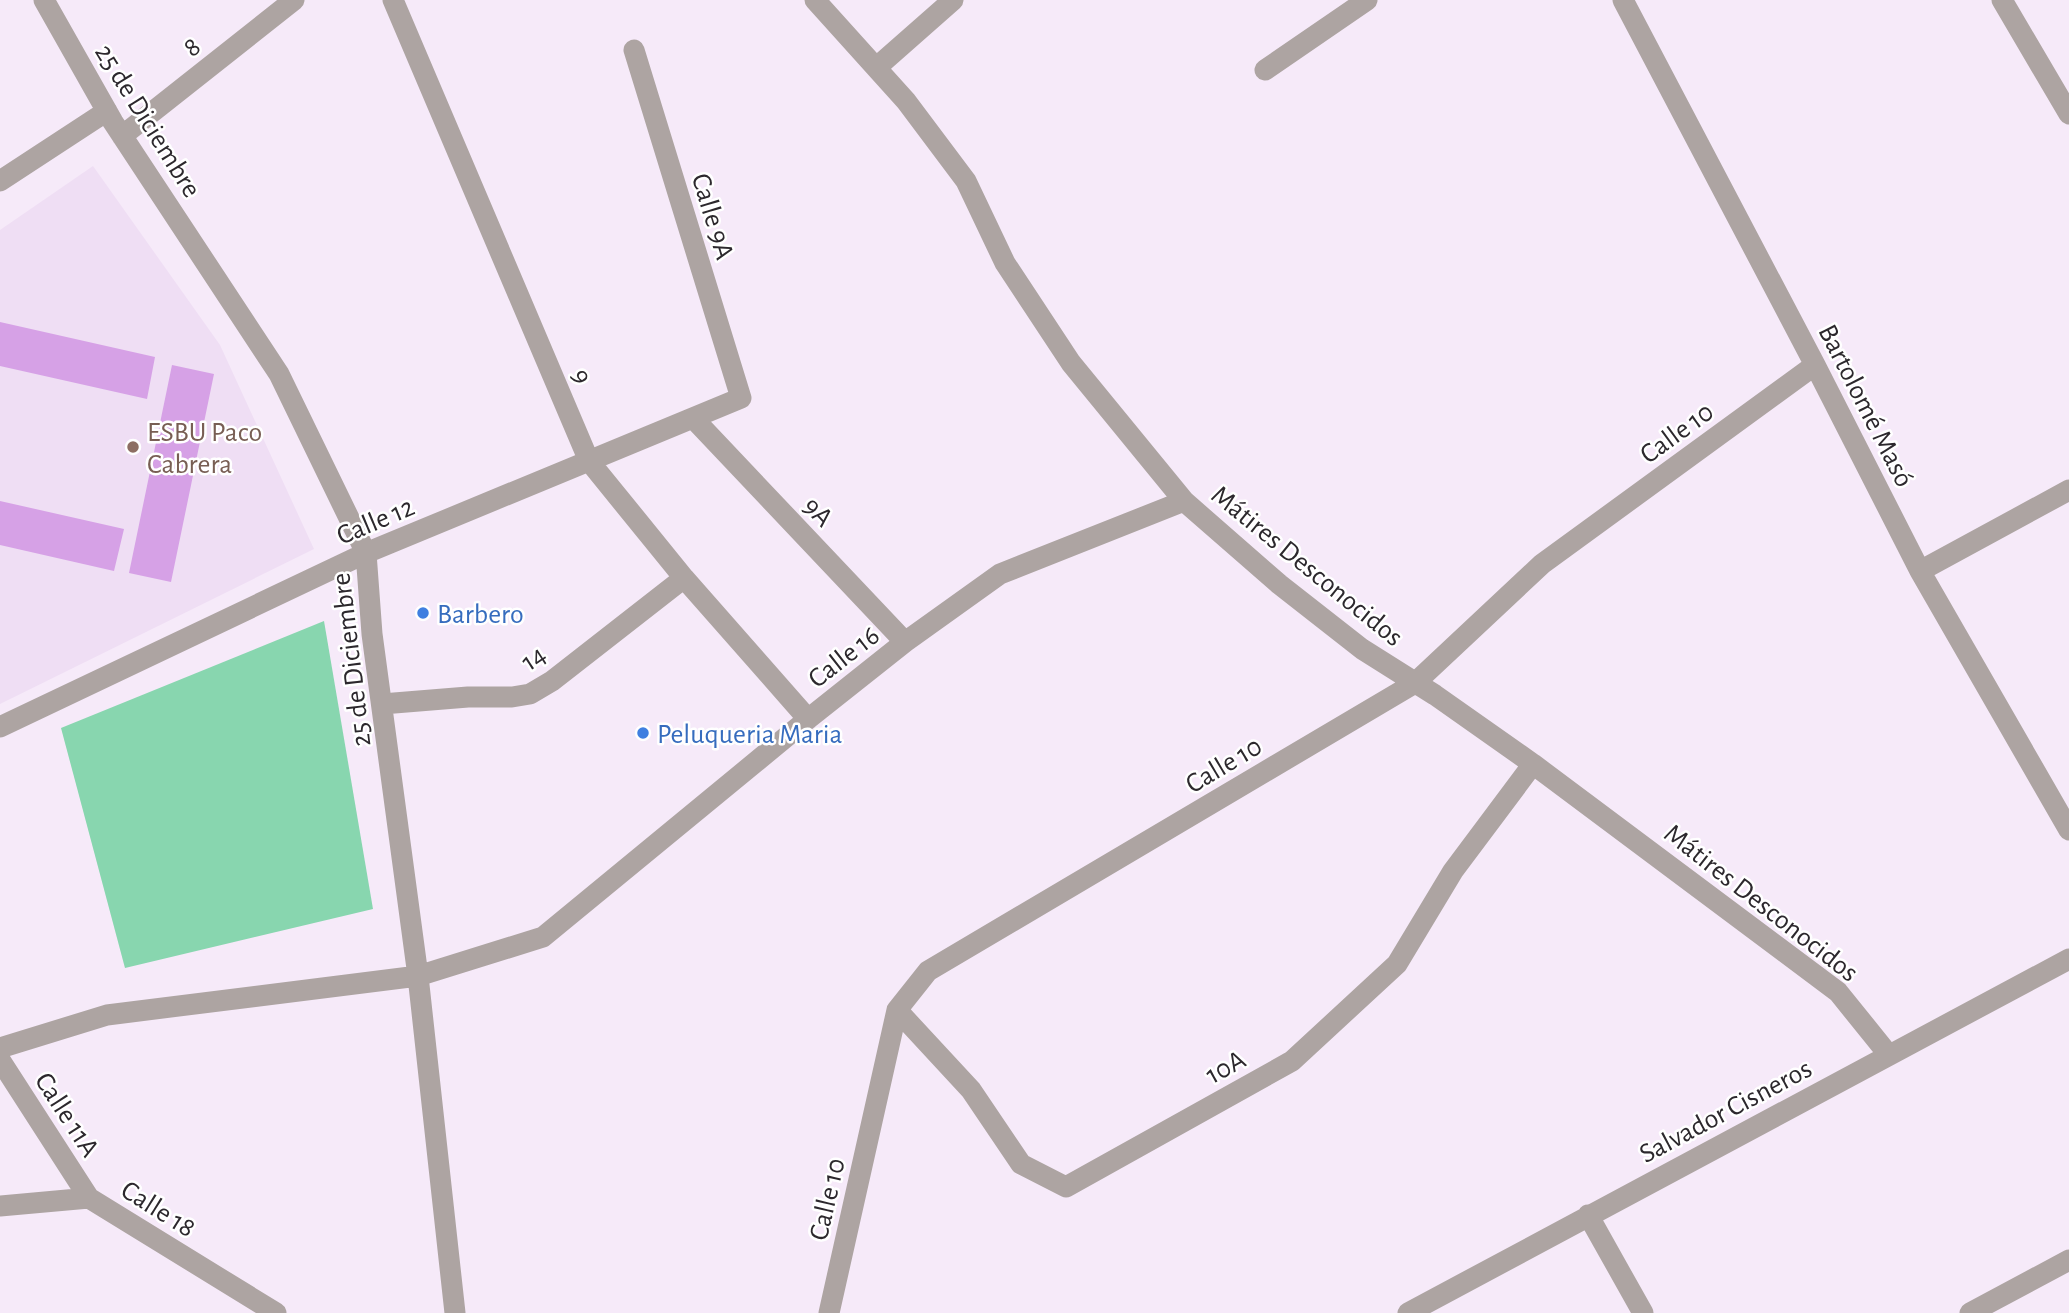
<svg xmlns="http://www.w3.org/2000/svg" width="2069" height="1313" viewBox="0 0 2069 1313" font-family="'Alegreya Sans',sans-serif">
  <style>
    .built { fill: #efdef4 }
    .green { fill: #88d6af }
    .building { fill: #d6a1e6 }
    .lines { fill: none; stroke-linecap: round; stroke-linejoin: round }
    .minor { stroke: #ada4a2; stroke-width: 21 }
    .education-dot { fill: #8d6e63; stroke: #fff; stroke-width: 2.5 }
    .shop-dot { fill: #3f7fe0; stroke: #fff; stroke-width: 2.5 }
    .labels { text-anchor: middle; stroke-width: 5; stroke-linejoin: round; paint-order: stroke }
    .street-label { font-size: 28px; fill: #2c282d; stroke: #fff }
    .education-label { font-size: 28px; fill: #785e54; stroke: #fff; text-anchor: start }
    .shop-label { font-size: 28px; fill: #366cbe; stroke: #fff; text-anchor: start }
  </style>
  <rect width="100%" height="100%" fill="#f6eaf9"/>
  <!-- built -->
  <path class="built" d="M93 166 220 345 314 549 0 704V230Z"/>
  <!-- green -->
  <path class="green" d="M324 621 373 909 125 968 61 728Z"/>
  <!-- building -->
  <path class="building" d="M0 322 155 357 147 399 0 366Z
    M172 365 214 374 171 582 129 573Z
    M0 501 124 529 114 571 0 545Z"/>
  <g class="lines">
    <!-- minor -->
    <path class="minor" d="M44 0 113 122 279 374 366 553 372 634 418 976 455 1313
      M393 0 589 461 684 578 808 719
      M815 0 906 101 966 181 1005 263 1071 363 1184 501 1279 584 1362 649 1435 695 1533 764 1838 992 1888 1054
      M1623 0 1815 365 1920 571 2069 830
      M2002 0 2069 114
      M877 67 953 0
      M1265 70 1367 0
      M122 136 294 0
      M0 181 107 111
      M693 418 905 642
      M1920 571 2069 490
      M382 704 468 697H512L530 694 552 681 684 578
      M0 727 366 553 741 398 634 50
      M897 1010 971 1090 1021 1164 1066 1187 1292 1061 1397 964 1453 871 1533 764
      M0 1048 107 1015 418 976 543 937 808 719 905 642 1000 574 1184 501
      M0 1060 89 1198
      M0 1206 89 1198 276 1313
      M1588 1215 1643 1313
      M829 1313 897 1010 928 971 1415 683 1542 564 1815 365
      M1408 1313 2069 959
      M1970 1313 2069 1260"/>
  </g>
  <!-- markers -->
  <circle class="education-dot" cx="133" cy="447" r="7"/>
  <g class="shop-dot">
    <circle cx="423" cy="613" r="7"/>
    <circle cx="643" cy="733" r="7"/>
  </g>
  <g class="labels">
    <!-- street labels -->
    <g class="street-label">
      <text transform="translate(191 46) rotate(-38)" y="10">8</text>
      <text transform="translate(149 120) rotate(58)" y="10">25 de Diciembre</text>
      <text transform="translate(714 216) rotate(73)" y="10">Calle 9A</text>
      <text transform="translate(583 376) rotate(67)" y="10">9</text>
      <text transform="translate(1867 405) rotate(63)" y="10">Bartolomé Masó</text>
      <text transform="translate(1676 432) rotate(-36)" y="10">Calle 10</text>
      <text transform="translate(819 511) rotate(46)" y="10">9A</text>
      <text transform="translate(375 520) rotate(-23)" y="10">Calle 12</text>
      <text transform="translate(1308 565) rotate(39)" y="10">Mátires Desconocidos</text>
      <text transform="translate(843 656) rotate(-38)" y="10">Calle 16</text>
      <text transform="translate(533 657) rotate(-33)" y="10">14</text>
      <text transform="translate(350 660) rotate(-97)" y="10">25 de Diciembre</text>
      <text transform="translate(1223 764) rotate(-31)" y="10">Calle 10</text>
      <text transform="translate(1762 902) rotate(38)" y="10">Mátires Desconocidos</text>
      <text transform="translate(1225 1066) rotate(-29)" y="10">10A</text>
      <text transform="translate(1725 1110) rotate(-28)" y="10">Salvador Cisneros</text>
      <text transform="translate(68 1114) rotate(57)" y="10">Calle 11A</text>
      <text transform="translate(826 1199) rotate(-77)" y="10">Calle 10</text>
      <text transform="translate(159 1208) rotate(32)" y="10">Calle 18</text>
    </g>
    <!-- education labels -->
    <g class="education-label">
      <text x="147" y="441">ESBU Paco<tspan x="147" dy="32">Cabrera</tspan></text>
    </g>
    <!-- shop labels -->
    <g class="shop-label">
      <text x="437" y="623">Barbero</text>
      <text x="657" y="743">Peluqueria Maria</text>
    </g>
  </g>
</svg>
